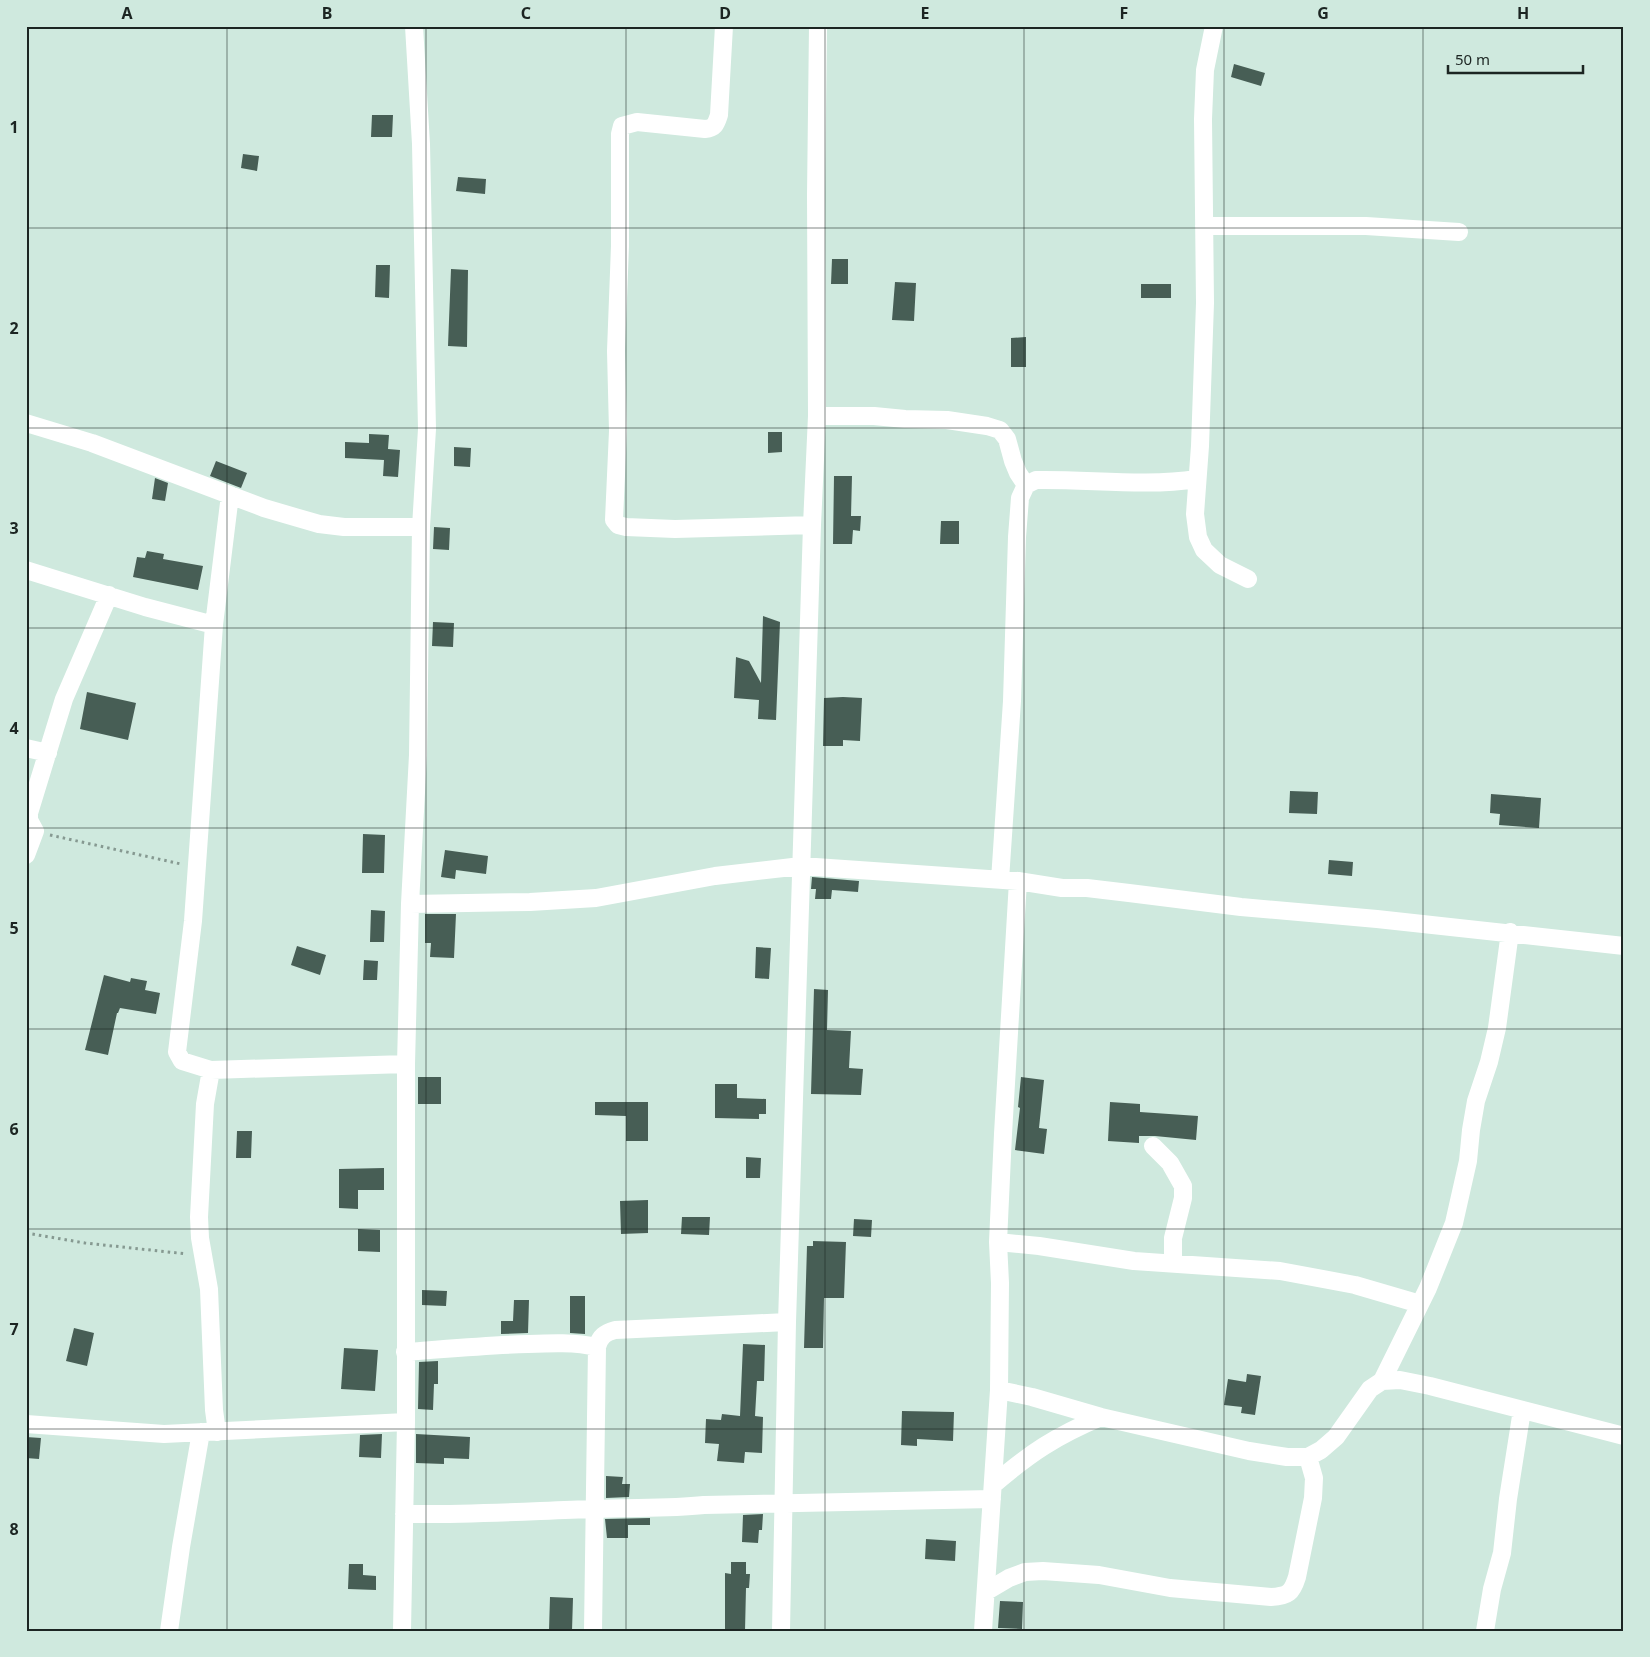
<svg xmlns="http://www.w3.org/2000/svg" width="1650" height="1657" viewBox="0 0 1650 1657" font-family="'Noto Sans',sans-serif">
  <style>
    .building { fill: #475e55 }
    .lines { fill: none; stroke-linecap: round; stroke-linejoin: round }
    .path { stroke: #869991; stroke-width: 3; stroke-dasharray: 2.5 4; stroke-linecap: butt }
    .street { stroke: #fff; stroke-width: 18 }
    .grid { fill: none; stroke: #1c2522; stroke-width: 1; stroke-opacity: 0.55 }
    .neatline { fill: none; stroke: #1c2522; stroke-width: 2 }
    .grid-label { font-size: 16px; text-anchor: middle; font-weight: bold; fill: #1c2522 }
  </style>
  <rect width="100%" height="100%" fill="#cfe9de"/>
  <!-- building -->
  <path class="building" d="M1234 64 1265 73 1261 86 1231 77Z
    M372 115H393L392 137H371Z
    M243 154 259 156 257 171 241 168Z
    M458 177 486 179 485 194 456 191Z
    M832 259H848V284H831Z
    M376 265H390L389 298 375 297Z
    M451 269 468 270 467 347 448 346Z
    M895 282 916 283 914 321 892 320Z
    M1141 284H1171V298H1141Z
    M1026 337V367H1011V338Z
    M768 432H782V452L768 453Z
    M369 434 389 435 388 449 400 450 398 477 383 476 384 460 345 458V442L369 443Z
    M454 447 471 448 470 467 454 466Z
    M216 461 247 473 241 488 210 476Z
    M834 476H852L851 516H861L860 531 853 530 852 544H833Z
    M155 478 168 483 165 501 152 499Z
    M941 521H959V544H940Z
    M434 527 450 528 449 550 433 549Z
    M147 551 164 554 163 559 203 566 198 590 133 577 137 557 145 558Z
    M763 616 780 622 776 720 758 719 759 700 734 698 736 657 749 661 761 683Z
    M433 622 454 623 453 647 432 646Z
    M87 692 136 703 128 740 80 729Z
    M843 697 862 698 860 741 843 740V746H823L824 698Z
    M1290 791 1318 792 1317 814 1289 813Z
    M1491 794 1541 798 1539 828 1499 825 1500 814 1490 813Z
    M363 834 385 835 384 873H362Z
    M445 850 488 856 486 874 456 870 455 879 441 877Z
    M1329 860 1353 862 1352 876 1328 874Z
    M812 877 859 881 858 892 832 890 831 899H815L816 889H811Z
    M371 910 385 911 384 942H370Z
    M425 914H456L454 958 430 957 431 943H425Z
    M297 946 326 955 320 975 291 965Z
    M756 947 771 948 769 979 755 978Z
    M364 960 378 961 377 980H363Z
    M104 975 130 982 131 978 147 981 145 990 160 993 156 1014 120 1008 118 1013H117L108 1055 85 1050Z
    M814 989 828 990 827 1030 851 1031 849 1068 863 1069 861 1095 811 1094Z
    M418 1077H441V1104H418Z
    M1021 1077 1044 1080 1039 1128 1047 1129 1044 1154 1015 1150 1020 1108 1018 1107Z
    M715 1084H737V1098L766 1099V1114H759V1119L715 1118Z
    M595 1102H648V1141H626V1116L595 1115Z
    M1110 1102 1140 1104V1112L1198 1116 1196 1140 1155 1136H1139V1143L1108 1141Z
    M237 1131H252L251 1158H236Z
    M746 1157 761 1158 760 1178H746Z
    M384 1168V1190H358V1209L339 1208V1169Z
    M648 1200V1233L621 1234 620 1201Z
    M682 1217H710L709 1235 681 1234Z
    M854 1219 872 1220 871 1237 853 1236Z
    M358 1229 380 1230V1252L358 1251Z
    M813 1241 846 1242 844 1298H824L823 1348H804L807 1246H813Z
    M422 1290 447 1291 446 1306 422 1305Z
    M570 1296H585V1334L570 1333Z
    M514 1300H529L528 1333 501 1334V1321H513Z
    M74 1328 94 1333 87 1366 66 1361Z
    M743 1344 765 1345 764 1381H757L755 1416 763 1417 762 1453 745 1452 744 1463 717 1461 719 1444 705 1443 706 1419 721 1420 722 1414 740 1416Z
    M344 1348 378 1350 375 1391 341 1389Z
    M438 1361V1384H434L433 1410 418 1409 419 1362Z
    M1247 1374 1261 1376 1255 1415 1241 1413 1242 1407 1224 1405 1228 1379 1246 1382Z
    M902 1411 954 1412 953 1441 917 1439V1446L901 1445Z
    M382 1434 381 1458 359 1457 360 1435Z
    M416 1434 470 1437 469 1459 444 1458V1464L416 1463Z
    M26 1437 41 1438 39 1459 26 1458Z
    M606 1476 623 1477 622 1484H630L629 1497 606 1498Z
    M763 1514 762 1530H759L758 1543 742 1542 743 1515Z
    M650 1518V1525H628V1538H607L605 1519Z
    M926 1539 956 1541 955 1561 925 1559Z
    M731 1562H746V1574H750L749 1588H746L745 1631H725V1573L731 1574Z
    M349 1564H363V1575L376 1576V1590L348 1589Z
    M550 1597 573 1598 572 1631H549Z
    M1000 1601 1023 1602 1022 1629 998 1628Z"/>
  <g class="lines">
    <!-- path -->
    <path class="path" d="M50 835 181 864
      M26 1233 85 1243 187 1254"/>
    <!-- street -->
    <path class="street" d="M724 26 719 115C716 124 715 128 705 129L637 122 622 126 620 134V246L616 351 618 431 614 520 618 525 626 527 675 529 812 525
      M1214 26 1205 70 1203 119 1205 303 1200 446 1195 514 1198 537 1204 550 1220 565 1248 579
      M1204 226H1366L1459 232
      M817 416H874L905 419 947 420 987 426 1000 430 1007 439 1013 461 1018 473 1026 485
      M26 423 92 443 264 508 319 524 344 527H421
      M230 495 214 625 193 921 177 1052 182 1061 211 1070 406 1064
      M26 570 145 607 214 625
      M26 748 48 753
      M26 855 35 831 29 820V813L64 699 109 595
      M1000 880 1012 701 1017 537 1020 498 1026 485 1036 480C1090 479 1144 487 1197 479
      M410 904 530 902 596 898 715 876 801 866 1018 881 1062 888H1087L1129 893 1241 907 1377 919 1624 946
      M211 1070 205 1104 199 1217 200 1238 209 1289 214 1410 217 1432
      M1153 1146 1170 1163 1183 1186V1198L1173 1238V1264
      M998 1242 1039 1246 1134 1261 1280 1271 1355 1285 1420 1304
      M405 1352C446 1349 487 1345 528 1344 551 1343 575 1342 597 1347
      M1382 1381 1428 1288 1454 1223 1468 1161 1471 1130 1476 1101 1489 1062 1497 1028 1510 932
      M999 1390 1032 1397 1101 1417 1249 1451 1287 1457H1308L1321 1450 1336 1437 1370 1389 1382 1381 1400 1380 1430 1386 1624 1436
      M26 1424 164 1434 406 1422
      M993 1485C1030 1453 1056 1436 1101 1417
      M404 1514C468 1515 531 1511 594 1509 631 1507 667 1509 704 1505L992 1499
      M987 1591 1009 1578 1025 1572 1043 1571 1099 1575 1170 1588 1271 1597C1288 1596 1292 1593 1297 1577L1313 1498 1314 1478 1308 1457
      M169 1631 181 1547 201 1432
      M402 1631 406 1422V1064L410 904 418 755 421 527 427 429 421 144 414 26
      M593 1631 597 1347C600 1336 605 1333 615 1330L787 1322
      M781 1631 787 1322 812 525 817 416 816 195 818 26
      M983 1631 999 1390 1000 1283 998 1242 1003 1134 1018 881
      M1485 1631 1492 1589 1502 1553 1508 1499 1522 1410"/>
  </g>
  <!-- grid -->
  <path class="grid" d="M227 26V1631M426 26V1631M626 26V1631M825 26V1631M1024 26V1631M1224 26V1631M1423 26V1631M26 228H1624M26 428H1624M26 628H1624M26 828H1624M26 1029H1624M26 1229H1624M26 1429H1624"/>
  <!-- border -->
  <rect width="1650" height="1657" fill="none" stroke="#cfe9de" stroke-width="55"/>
  <!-- scale -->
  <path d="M1448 65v8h135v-8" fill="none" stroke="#1c2522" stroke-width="2.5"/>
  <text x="1455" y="65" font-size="15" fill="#1c2522" stroke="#cfe9de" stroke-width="4" paint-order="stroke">50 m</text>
  <rect x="28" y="28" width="1594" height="1602" class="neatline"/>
  <g class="grid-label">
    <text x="127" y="19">A</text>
    <text x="327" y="19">B</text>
    <text x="526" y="19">C</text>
    <text x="725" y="19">D</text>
    <text x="925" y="19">E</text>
    <text x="1124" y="19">F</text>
    <text x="1323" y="19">G</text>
    <text x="1523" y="19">H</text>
    <text x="14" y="133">1</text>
    <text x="14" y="334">2</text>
    <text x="14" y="534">3</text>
    <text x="14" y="734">4</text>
    <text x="14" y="934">5</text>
    <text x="14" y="1135">6</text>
    <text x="14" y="1335">7</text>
    <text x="14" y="1535">8</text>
  </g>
</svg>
